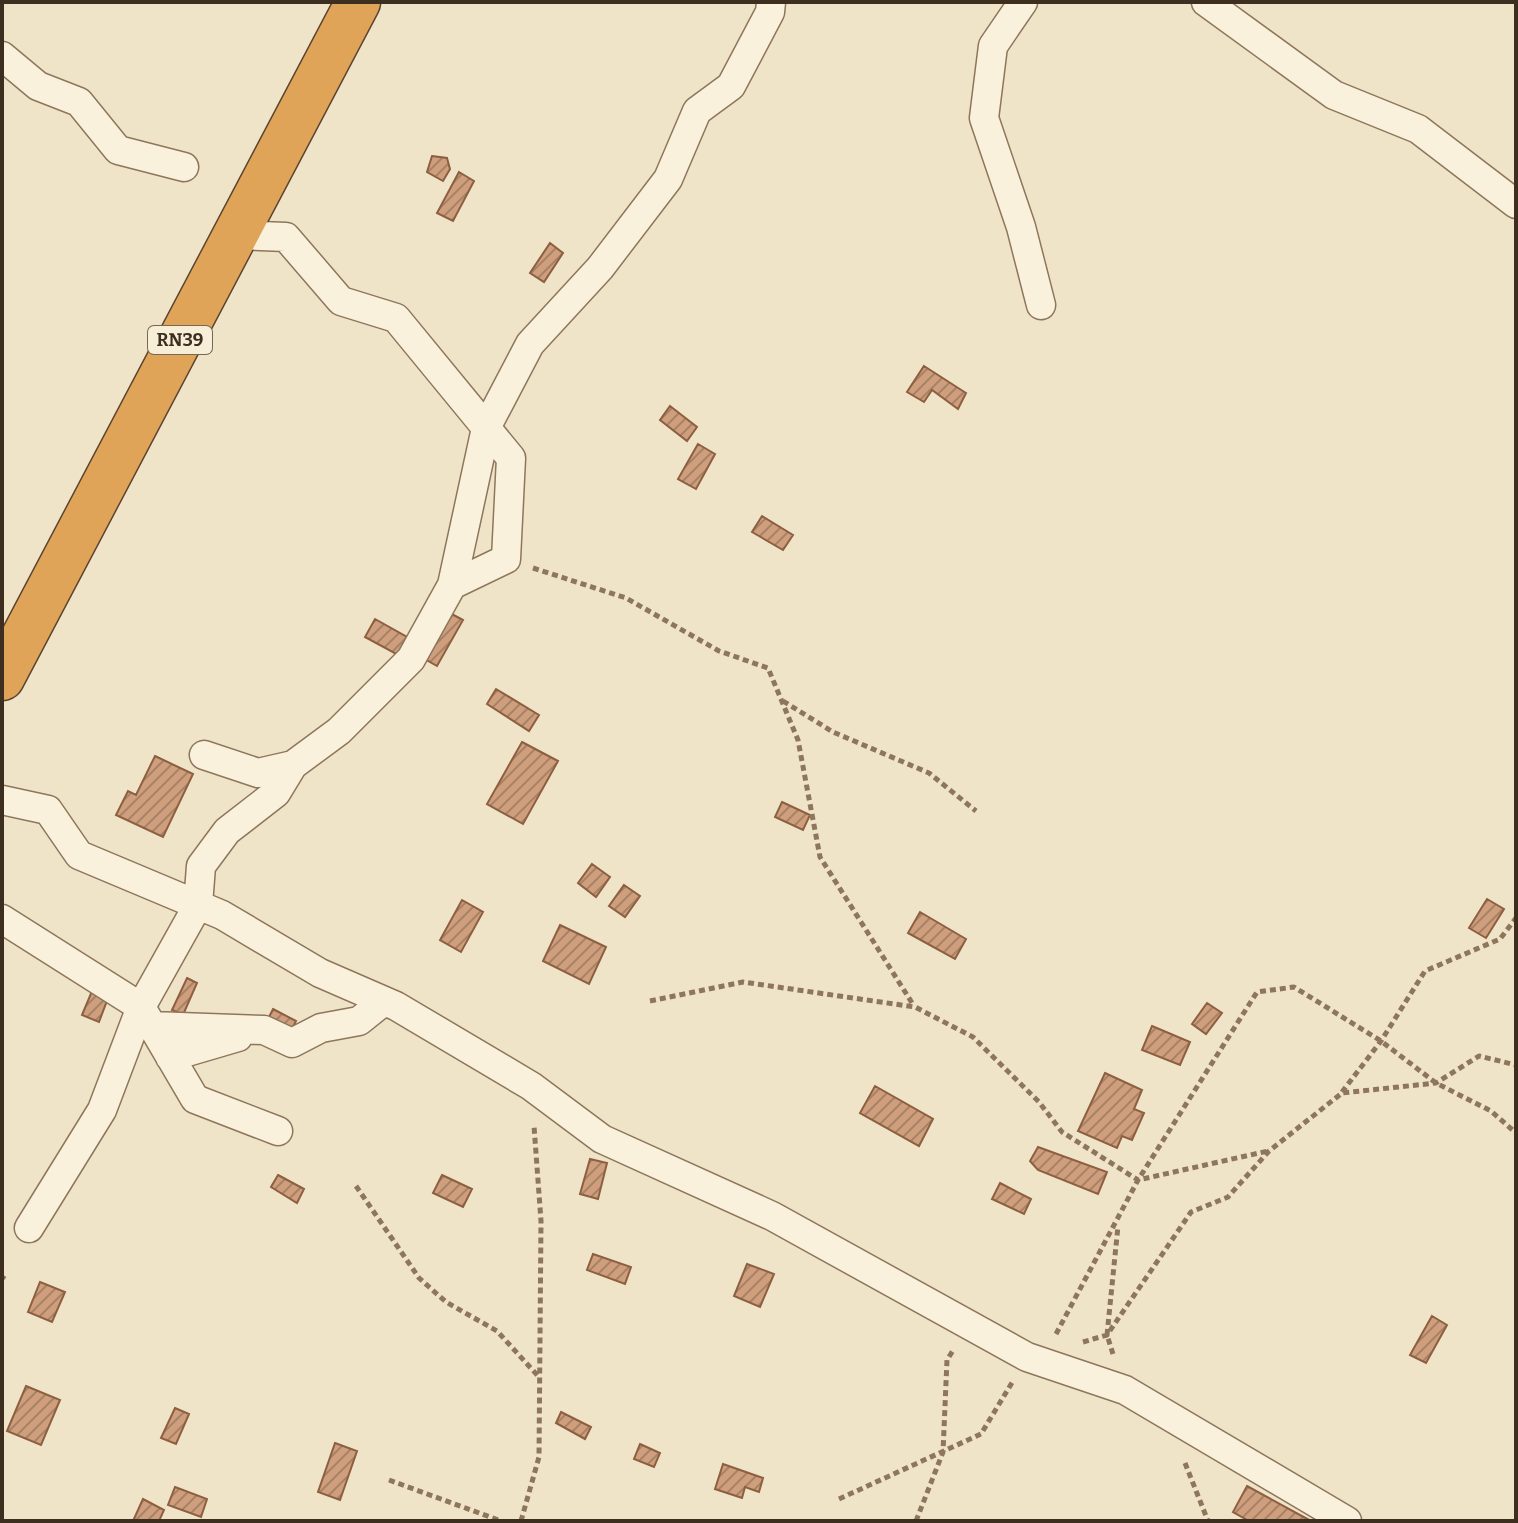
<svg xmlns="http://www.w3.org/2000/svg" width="1518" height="1523" viewBox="0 0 1518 1523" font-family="Bitter,serif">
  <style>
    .building { fill: url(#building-hatch); stroke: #8d5f41; stroke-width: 2 }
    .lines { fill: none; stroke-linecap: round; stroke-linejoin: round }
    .street-casing { stroke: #8d765c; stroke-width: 31 }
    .highway-casing { stroke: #5b4430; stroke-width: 47 }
    .path { stroke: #8d765c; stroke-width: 5; stroke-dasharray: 6 4; stroke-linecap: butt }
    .street { stroke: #faf1dc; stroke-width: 28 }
    .highway { stroke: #e0a458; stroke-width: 44 }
    .labels { text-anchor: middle; stroke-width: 6; stroke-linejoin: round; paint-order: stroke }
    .shield { fill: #f7eed8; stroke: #756857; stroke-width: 2 }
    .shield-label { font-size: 18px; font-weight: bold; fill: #3d2e20 }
  </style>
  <defs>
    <pattern id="building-hatch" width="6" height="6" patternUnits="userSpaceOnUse" patternTransform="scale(2)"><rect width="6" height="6" fill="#cf9f7d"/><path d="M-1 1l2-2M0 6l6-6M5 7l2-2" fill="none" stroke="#a98266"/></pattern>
  </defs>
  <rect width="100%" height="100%" fill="#f0e4c8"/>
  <!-- building -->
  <path class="building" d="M432 156 447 158 450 169 443 181 427 172Z
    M459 172 474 181 453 221 437 213Z
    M550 243 563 253 544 282 530 273Z
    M924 366 966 393 958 409 932 390 924 402 907 392Z
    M670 406 697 427 687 441 660 420Z
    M698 444 715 454 696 489 678 479Z
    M762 516 793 535 783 550 752 532Z
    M448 612 463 620 437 666 423 658Z
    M375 619 407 637 398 655 365 637Z
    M496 689 539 715 529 731 487 704Z
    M522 742 558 761 523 824 487 804Z
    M155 756 193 774 163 837 116 815 128 791 136 795Z
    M782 802 810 815 803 830 775 817Z
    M592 864 610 877 596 897 578 883Z
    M624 885 640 896 625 917 609 906Z
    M1487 899 1504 909 1486 938 1469 928Z
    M462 900 483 912 461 952 440 940Z
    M920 912 966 939 955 959 908 933Z
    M560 925 606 947 589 984 543 961Z
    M187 978 197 983 183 1015 172 1010Z
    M92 991 108 998 99 1022 82 1015Z
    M1207 1003 1222 1013 1206 1034 1192 1024Z
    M273 1009 296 1021 290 1033 267 1021Z
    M1152 1026 1190 1042 1180 1065 1142 1050Z
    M1105 1073 1142 1090 1134 1109 1144 1113 1132 1140 1122 1136 1117 1148 1078 1131Z
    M875 1086 933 1119 919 1146 860 1113Z
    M1038 1147 1107 1172 1098 1194 1038 1170 1030 1161Z
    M590 1159 607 1163 598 1199 580 1194Z
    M278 1175 304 1189 297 1203 271 1187Z
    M442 1175 472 1189 463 1207 433 1193Z
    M1000 1183 1031 1199 1024 1214 992 1199Z
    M593 1254 631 1267 625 1284 587 1270Z
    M747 1264 774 1274 760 1307 734 1296Z
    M40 1282 65 1292 52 1322 28 1312Z
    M1432 1316 1447 1325 1426 1363 1410 1355Z
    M26 1386 60 1400 41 1445 7 1431Z
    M175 1408 189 1414 176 1444 161 1438Z
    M561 1412 591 1427 585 1439 556 1423Z
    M335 1443 357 1451 340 1500 318 1492Z
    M640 1444 660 1453 654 1467 634 1459Z
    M723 1464 763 1478 759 1492 745 1487 742 1498 715 1489Z
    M1247 1486 1311 1521H1249L1233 1512Z
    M175 1487 207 1499 201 1517 168 1505Z
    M143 1499 164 1510 159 1521H133Z"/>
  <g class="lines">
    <!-- street casing -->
    <g class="street-casing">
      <path id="street" d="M1023 2 993 46 984 118 1021 227 1041 305
        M1206 2 1334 95 1418 129 1516 204
        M2 56 38 86 79 102 118 150 184 167
        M236 235 286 237 341 301 396 318 511 458 506 559 452 585
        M204 755 258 773 293 765
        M2 800 48 810 79 855 222 915 320 973 396 1006 531 1086 602 1139 772 1216 1027 1357 1125 1390 1347 1521
        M2 919 141 1007 195 1099 278 1131
        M152 1026 264 1030 292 1043 321 1028 359 1021 384 1001
        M170 1057 238 1037
        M29 1228 102 1110 141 1007 198 905 201 866 227 831 276 793 293 765 339 731 411 659 452 585 486 428 530 344 600 268 668 179 697 111 731 86 770 12 771 2"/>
    </g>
    <!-- highway casing -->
    <g class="highway-casing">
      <path id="highway" d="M2 678 358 2"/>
    </g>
    <!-- path -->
    <path class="path" d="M533 568 626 598 719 651 768 668 798 740 820 857 914 1006
      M783 701 833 732 929 773 976 811
      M650 1001 743 982 915 1007 973 1037 1039 1102 1062 1132 1138 1180 1268 1151
      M1342 1092 1381 1041 1425 971 1500 939 1516 918
      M356 1186 419 1278 446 1302 497 1331 539 1377
      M2 1277 5 1279
      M1056 1334 1138 1180 1257 992 1294 987 1381 1041 1436 1083 1491 1111 1516 1133
      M1083 1342 1107 1335 1191 1212 1228 1197 1269 1151 1342 1093 1436 1083 1479 1056 1516 1065
      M1113 1354 1107 1335 1118 1226
      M1185 1463 1208 1521
      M389 1480 501 1521
      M839 1499 981 1434 1013 1381
      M521 1521 539 1457 541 1221 534 1126
      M916 1521 943 1452 947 1360 954 1349"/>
    <!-- street -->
    <use href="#street" class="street"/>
    <!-- highway -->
    <use href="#highway" class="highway"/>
  </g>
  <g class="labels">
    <!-- shield labels -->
    <rect class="shield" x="148" y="326" width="64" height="28" rx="6"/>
    <g class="shield-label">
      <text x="180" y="346">RN39</text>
    </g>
  </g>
  <!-- border -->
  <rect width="1518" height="1523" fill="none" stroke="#3d2e20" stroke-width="8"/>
</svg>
